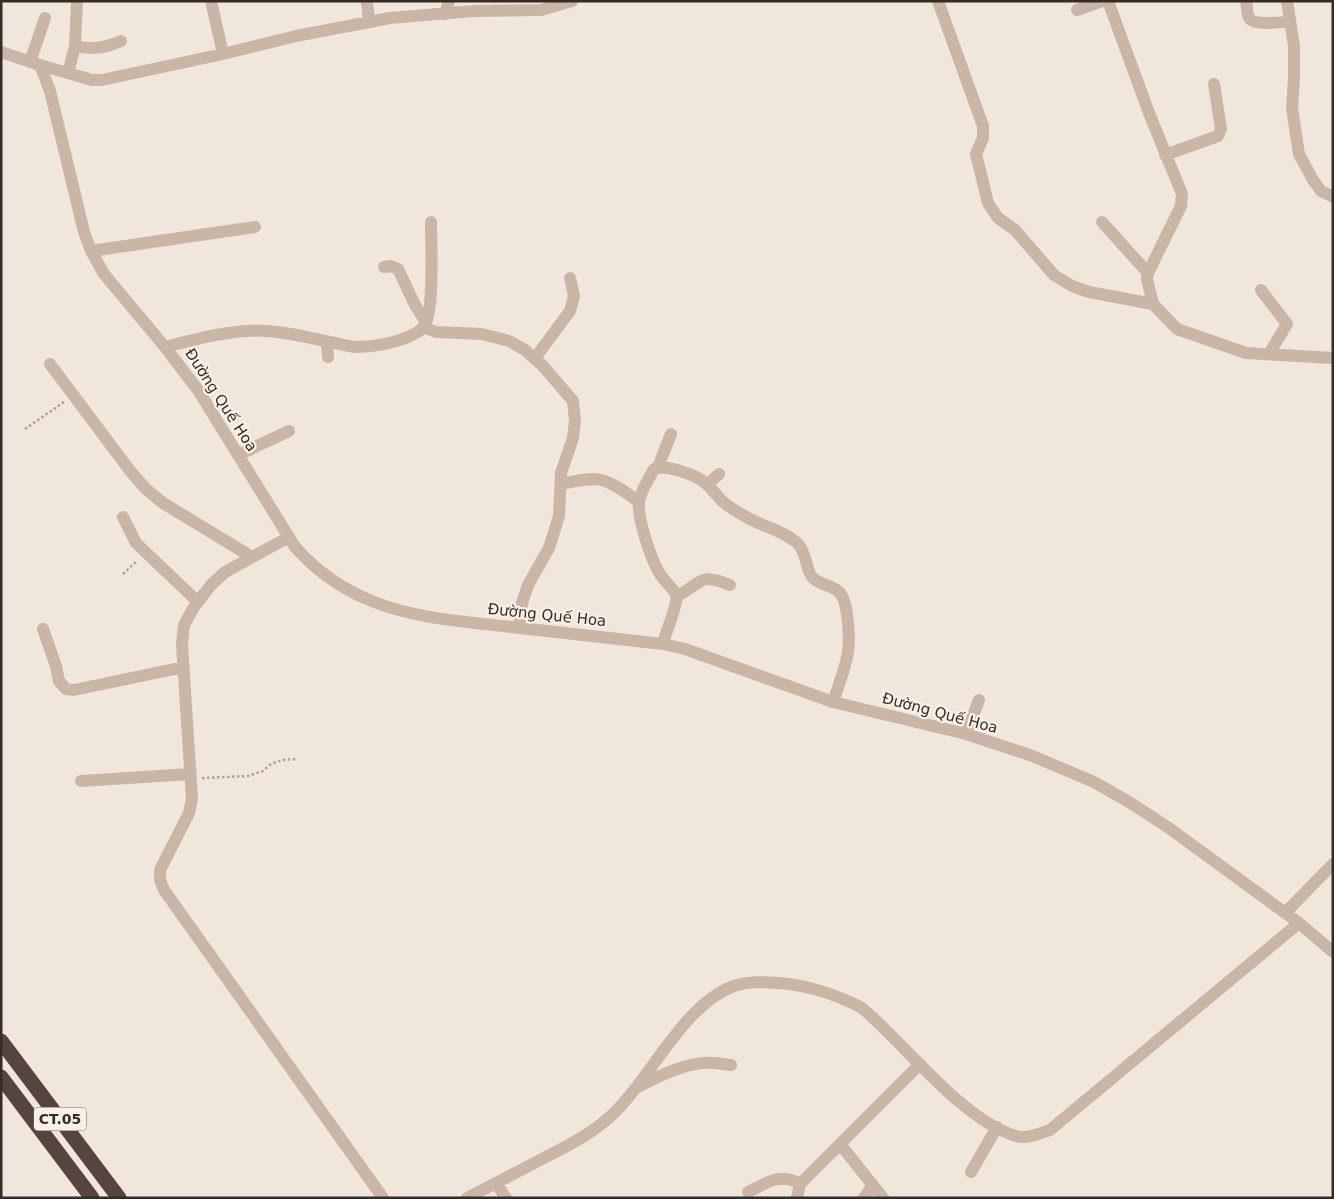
<svg xmlns="http://www.w3.org/2000/svg" width="1334" height="1199" viewBox="0 0 1334 1199" font-family="'DejaVu Sans',sans-serif">
  <style>
    .lines { fill: none; stroke-linecap: round; stroke-linejoin: round }
    .path { stroke: #b49f92; stroke-width: 2.5; stroke-dasharray: 2.5 2.5; stroke-linecap: butt }
    .minor { stroke: #c9b6a7; stroke-width: 12 }
    .highway { stroke: #56453f; stroke-width: 15 }
    .labels { text-anchor: middle; stroke-width: 4.5; stroke-linejoin: round; paint-order: stroke }
    .shield { fill: #f9f0e7; stroke: #706761; stroke-width: 1 }
    .shield-label { font-size: 14px; font-weight: bold; fill: #352c28 }
    .street-label { font-size: 15px; fill: #352c28; stroke: #f9f0e7 }
  </style>
  <rect width="100%" height="100%" fill="#f1e6db"/>
  <g class="lines">
    <!-- path -->
    <path class="path" d="M25 429 64 402
      M123 574 137 561
      M202 778 248 776 263 771 271 764 282 760 296 759"/>
    <!-- minor -->
    <path class="minor" d="M211 1 223 54
      M367 1 369 22
      M938 1 983 126V138L976 154 988 203 998 218 1015 230 1054 275 1072 286 1089 292 1153 304
      M1108 1 1149 113 1182 194 1181 206 1148 273 1147 279 1153 304 1177 329 1246 353 1333 358
      M1246 1C1247 6 1247 14 1249 18 1254 26 1280 22 1289 22
      M1287 1 1294 46V79L1292 108 1299 154 1313 180 1321 191 1333 197
      M1077 10 1102 1
      M445 14 449 1
      M75 46C92 50 105 48 121 41
      M1 52 40 65 50 91 84 232 91 251 104 274 165 347 198 390 295 547C357 617 434 618 520 628 568 633 615 639 663 644L685 649 833 702 966 734 1030 755 1094 782 1129 802 1169 828 1299 923 1333 952
      M30 62 45 18
      M40 65 92 80H102L223 54 296 36 390 18 474 11 541 10 572 1
      M68 73 75 46 77 1
      M1165 155 1218 136 1221 129 1214 84
      M1102 222 1148 273
      M91 251 255 227
      M384 267 391 266 398 269 415 305 426 322
      M1261 290 1287 324 1269 354
      M423 327 436 332 482 334 509 341 525 350 543 366 573 401 575 421 573 438 561 473 559 516 549 548 528 585 522 603 519 627
      M327 342 328 357
      M165 347C192 340 219 333 246 331 277 328 322 341 354 347 374 347 407 342 423 328 435 316 431 241 431 222
      M535 358 570 311 574 296 570 278
      M50 364 131 472 146 489 163 503 252 557
      M238 455 289 431
      M658 467 671 434
      M561 484C573 482 588 477 601 480 614 483 628 494 639 502
      M708 484 719 474
      M123 517 136 543 198 602
      M289 537 225 572 211 585 194 607 184 625 182 644 192 799 189 813 160 870V880L164 890 383 1198
      M677 596C702 583 699 572 730 585
      M43 629 56 666 59 681 66 689 74 690 184 667
      M663 644C667 628 675 613 677 596 673 588 665 582 660 574 651 560 637 517 639 501 641 490 649 479 654 469 665 464 683 472 694 476 707 482 713 491 722 501 729 507 739 513 748 518 762 526 787 532 798 544 807 553 806 572 813 578 823 587 838 585 843 598 848 610 850 639 848 651 846 668 838 686 833 702
      M966 734 979 700
      M81 781 190 774
      M1285 913 1333 864
      M636 1088C656 1077 680 1065 703 1063 712 1062 722 1064 731 1065
      M840 1144 883 1198
      M971 1172 997 1127
      M496 1183 506 1198
      M748 1192C767 1183 780 1172 800 1184
      M467 1198C492 1185 517 1172 542 1159 567 1146 594 1133 615 1112 652 1076 684 1004 734 986 749 981 764 982 779 983 807 985 838 995 862 1008 907 1046 961 1119 1016 1136 1027 1139 1039 1134 1050 1130L1299 923
      M797 1198 800 1184 920 1064
      M864 1198 873 1185"/>
    <!-- highway -->
    <path class="highway" d="M1 1041 119 1198
      M1 1077 92 1198"/>
  </g>
  <g class="labels">
    <!-- shield labels -->
    <rect class="shield" x="34" y="1107.5" width="52" height="23" rx="4"/>
    <g class="shield-label">
      <text x="60" y="1124">CT.05</text>
    </g>
    <!-- street labels -->
    <g class="street-label">
      <text transform="translate(221 400) rotate(57)" y="5">Đường Quế Hoa</text>
      <text transform="translate(547 615) rotate(6)" y="5">Đường Quế Hoa</text>
      <text transform="translate(940 713) rotate(15)" y="5">Đường Quế Hoa</text>
    </g>
  </g>
  <!-- border -->
  <rect width="1334" height="1199" fill="none" stroke="#352c28" stroke-width="5"/>
</svg>
